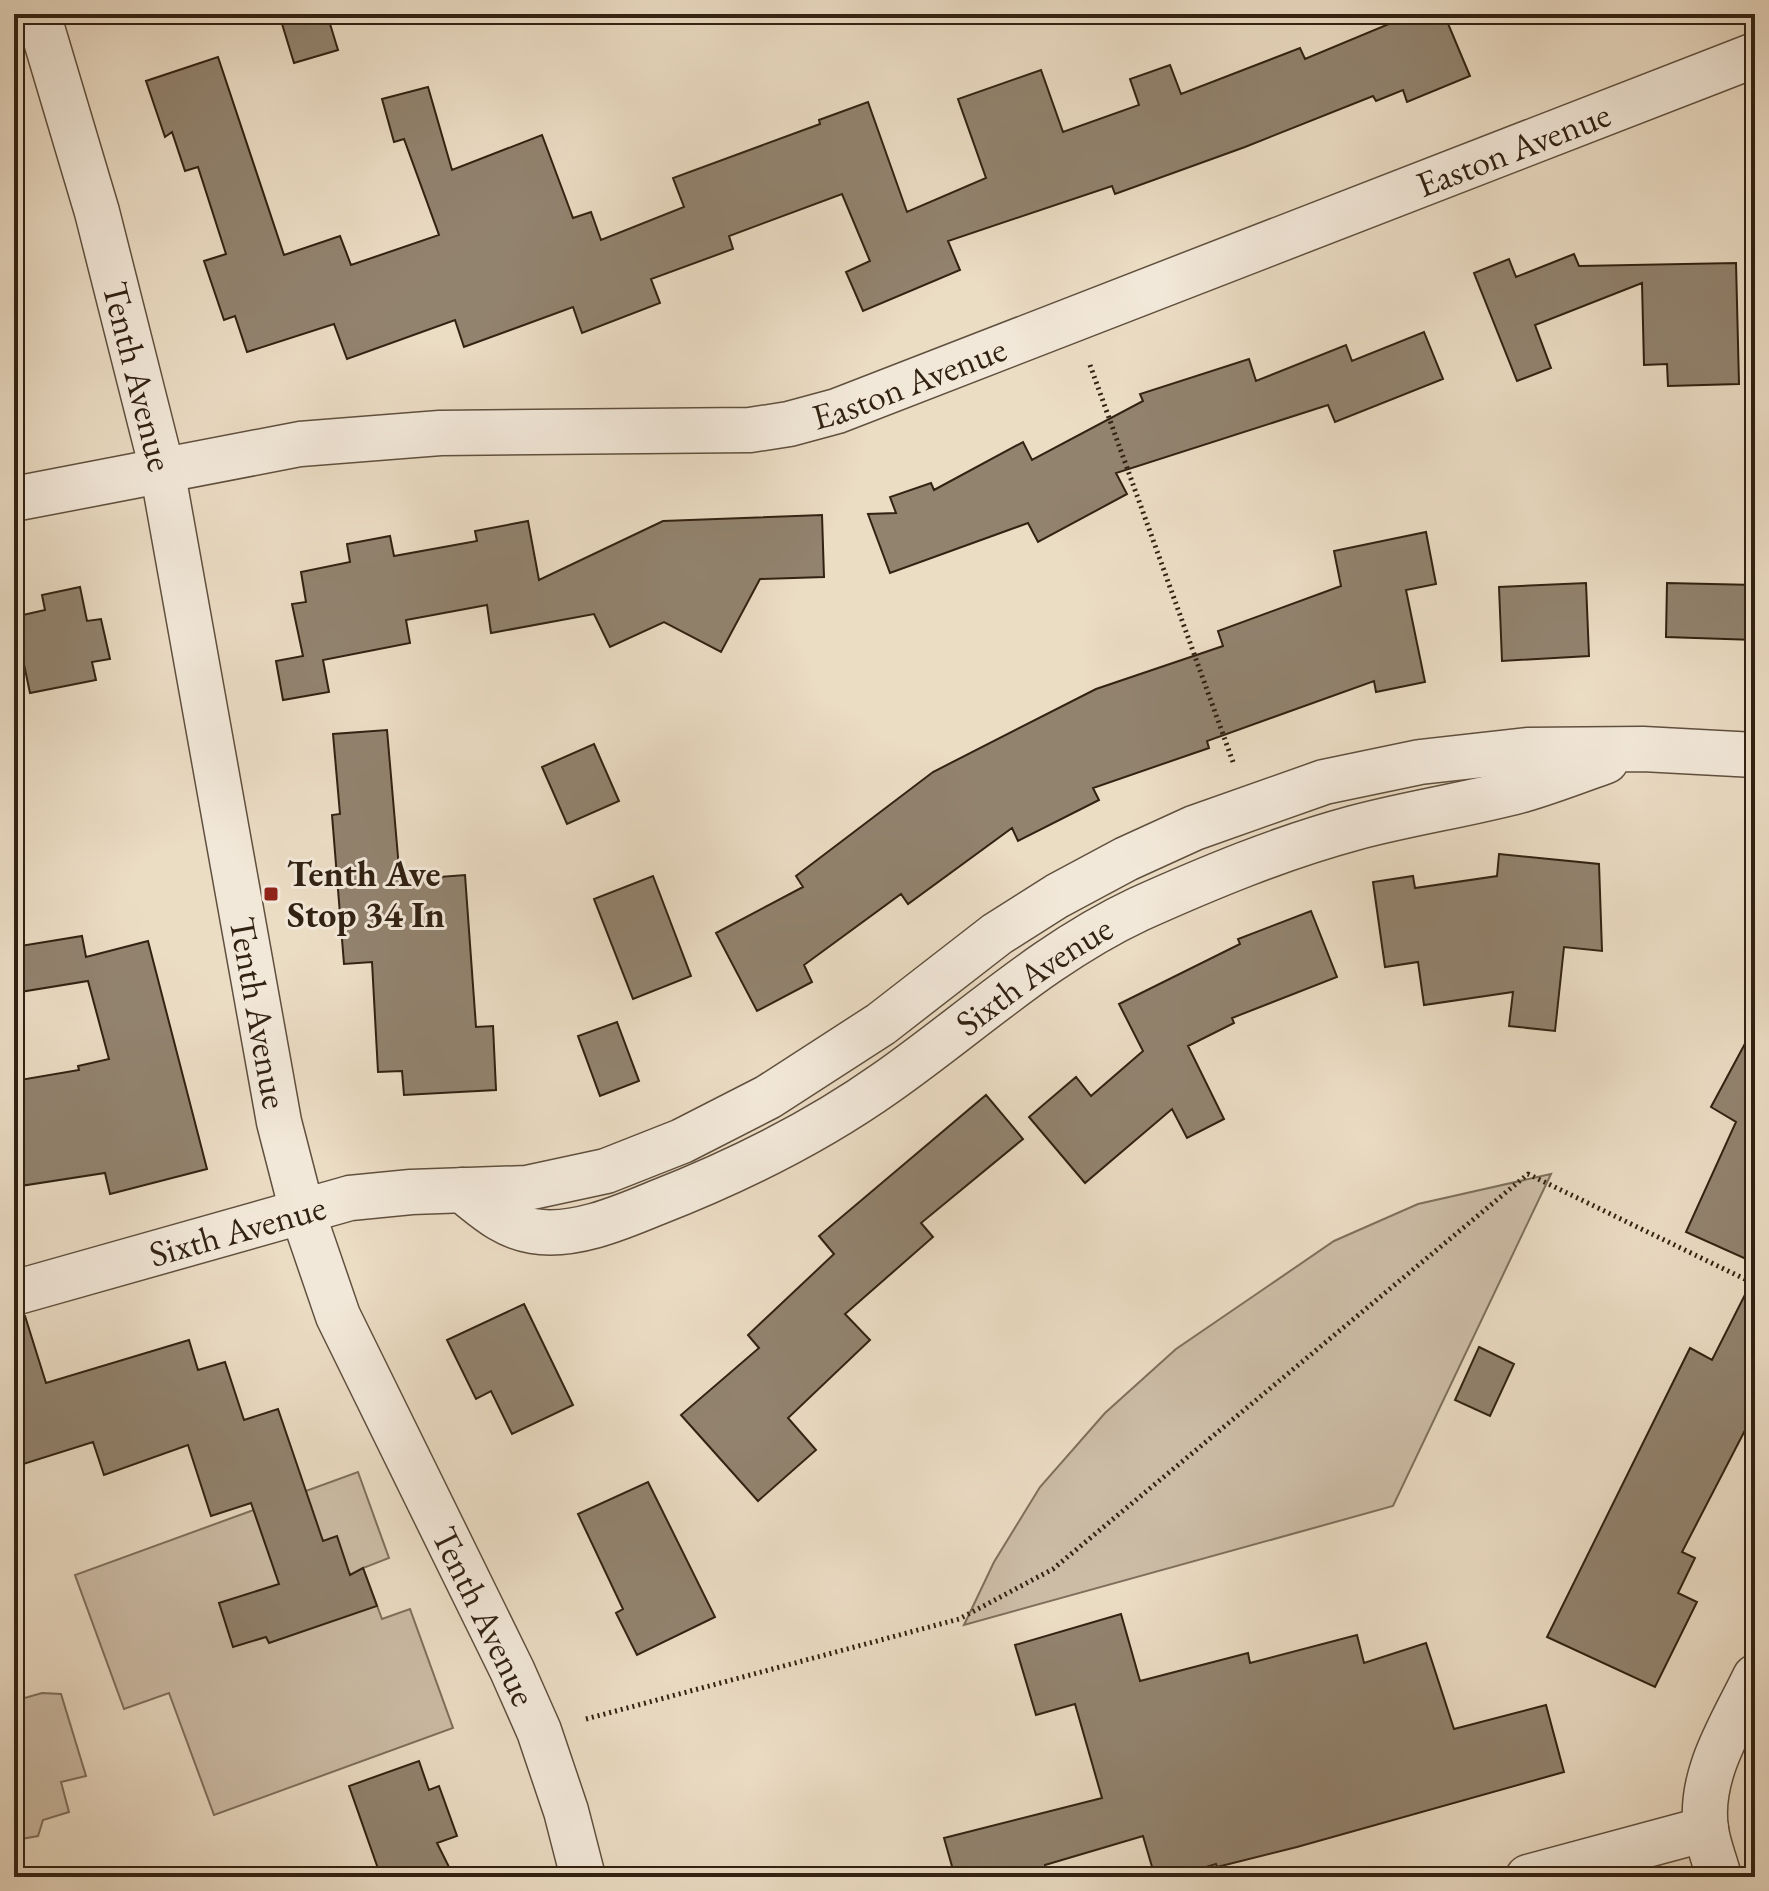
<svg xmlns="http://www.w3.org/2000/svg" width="1769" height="1891" viewBox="0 0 1769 1891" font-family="'EB Garamond',serif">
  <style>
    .green { fill: #ccbca6; stroke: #7f6f5c; stroke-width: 2 }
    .building { fill: #92836f; stroke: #322212; stroke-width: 2 }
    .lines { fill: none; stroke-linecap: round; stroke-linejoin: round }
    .minor-casing { stroke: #60503e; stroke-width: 47 }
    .path { stroke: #322212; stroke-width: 5; stroke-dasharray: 2 4; stroke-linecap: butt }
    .minor { stroke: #f2e8d9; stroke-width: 44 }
    .poi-dot { fill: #8f2418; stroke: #f2e8d9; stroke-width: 3 }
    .labels { text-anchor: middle; stroke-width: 6; stroke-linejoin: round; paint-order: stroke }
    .street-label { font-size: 36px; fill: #322212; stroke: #f2e8d9 }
    .poi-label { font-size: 36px; font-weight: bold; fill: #322212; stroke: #f2e8d9; text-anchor: start }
  </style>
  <rect width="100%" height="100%" fill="#ebdcc4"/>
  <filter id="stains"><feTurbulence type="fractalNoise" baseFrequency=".0025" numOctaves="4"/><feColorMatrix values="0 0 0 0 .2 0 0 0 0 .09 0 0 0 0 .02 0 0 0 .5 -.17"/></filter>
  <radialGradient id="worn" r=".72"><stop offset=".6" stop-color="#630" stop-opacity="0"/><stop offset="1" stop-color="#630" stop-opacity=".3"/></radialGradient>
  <!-- green -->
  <path class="green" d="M1551 1174 1393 1506 964 1625 994 1562 1040 1487 1105 1413 1176 1349 1334 1241 1418 1204Z
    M358 1472 389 1558 363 1568 382 1619 410 1609 453 1728 214 1815 169 1693 124 1709 75 1575Z
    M42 1693 61 1694 86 1776 61 1782 69 1812 43 1820 38 1836 21 1839V1834L14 1828V1701Z"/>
  <!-- building -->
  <path class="building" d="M279 14H327L338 50 294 63Z
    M1385 14H1444L1470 76 1407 102 1403 90 1376 101 1373 96 1245 147 1115 194 1112 186 948 241 960 270 863 311 846 272 870 261 842 194 729 236 733 249 651 279 660 303 582 333 573 307 464 347 455 320 347 359 334 324 247 352 235 316 224 320 204 261 226 254 198 167 185 171 172 132 165 137 146 81 218 57 284 255 340 236 351 265 439 235 404 139 394 142 382 99 428 87 452 170 542 135 573 218 591 212 601 240 684 207 673 178 820 124 819 120 868 102 907 212 986 178 958 99 1041 70 1063 132 1139 105 1130 79 1170 65 1181 94 1300 48 1305 59 1389 24Z
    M1574 254 1579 266 1736 263 1739 384 1668 386 1667 364 1644 365 1642 283 1535 325 1551 368 1517 381 1474 273 1509 259 1516 277Z
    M1424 332 1443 379 1335 422 1328 405 1116 473 1127 494 1038 542 1028 523 890 573 868 514 896 513 890 497 931 483 934 490 1023 442 1032 460 1143 401 1140 394 1249 359 1256 381 1346 345 1352 361Z
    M822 515 824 577 760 579 721 652 664 622 610 647 594 614 491 633 487 605 406 620 410 643 323 660 329 692 283 700 276 661 303 656 292 604 306 602 301 572 350 562 347 544 390 536 394 556 477 541 475 531 528 521 539 580 663 521Z
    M1426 532 1436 584 1406 590 1425 682 1376 692 1374 681 1207 741 1209 748 1093 788 1099 800 1018 841 1012 828 908 904 901 894 804 965 812 982 757 1011 716 933 803 887 796 876 933 772 1096 689 1223 646 1218 631 1341 586 1334 551Z
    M1586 583 1589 656 1502 661 1499 587Z
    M1667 583 1755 585V640L1666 637Z
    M80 587 87 621 101 619 110 659 92 662 96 680 30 693 14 617 45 610 42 595Z
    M387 730 400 880 465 875 476 1027 493 1026 496 1090 404 1095 402 1071 378 1072 372 962 344 964 332 815 340 814 333 734Z
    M594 744 619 801 567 824 542 767Z
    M1499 854 1599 864 1602 951 1564 947 1555 1031 1509 1026 1513 992 1424 1005 1418 962 1385 967 1373 882 1413 876 1415 888 1497 876Z
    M653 876 691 976 633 999 594 899Z
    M1311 911 1337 977 1232 1018 1234 1023 1188 1046 1224 1119 1187 1138 1172 1109 1085 1183 1029 1117 1076 1077 1091 1096 1143 1051 1119 1004 1240 944 1238 939Z
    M82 936 86 957 148 941 207 1169 110 1194 105 1173 14 1187V1081L79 1070 78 1066 109 1059 88 981 14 993V947Z
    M617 1022 639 1081 600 1096 578 1036Z
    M1755 1025V1263L1686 1232 1736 1122 1711 1107Z
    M986 1095 1023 1139 921 1223 933 1237 845 1314 870 1340 788 1418 816 1450 758 1501 681 1415 759 1348 748 1335 834 1254 819 1236Z
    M1755 1275V1411L1682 1552 1695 1558 1678 1593 1697 1602 1655 1687 1547 1637 1690 1348 1712 1360Z
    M524 1304 573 1405 512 1434 491 1391 476 1399 447 1340Z
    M25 1316 46 1383 189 1340 198 1370 225 1362 244 1420 278 1409 323 1541 337 1536 350 1575 363 1568 377 1606 269 1643 266 1637 233 1647 219 1603 279 1584 251 1503 211 1516 188 1445 104 1475 93 1442 14 1467V1317Z
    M1479 1347 1514 1364 1490 1416 1455 1400Z
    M648 1482 715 1617 637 1655 616 1613 623 1609 578 1514Z
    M1121 1614 1140 1681 1248 1653 1250 1663 1357 1635 1364 1663 1426 1643 1454 1729 1546 1705 1564 1772 1297 1847 1217 1867 1216 1864 1173 1877H1155L1143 1836 1045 1865 1048 1877H955L944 1838 1102 1798 1075 1704 1036 1715 1015 1645Z
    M419 1761 429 1790 439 1786 457 1836 437 1843 454 1877H381L349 1786Z"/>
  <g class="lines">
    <!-- minor casing -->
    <g class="minor-casing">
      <g id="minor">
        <path id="s1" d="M38 14 97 212 162 469 279 1122 302 1211 338 1316 512 1670 539 1731 566 1811 583 1877"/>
        <path id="s2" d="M14 499 300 444 440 433 750 430 789 424 837 411 1755 55"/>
        <path id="s3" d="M462 1190C485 1208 503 1226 533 1231 573 1238 620 1218 656 1203 738 1171 815 1133 887 1082 971 1023 1045 953 1139 909 1208 878 1280 848 1354 828 1409 813 1466 805 1522 790 1550 782 1578 771 1606 761"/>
        <path id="s4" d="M14 1293 350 1198 411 1192 527 1188 606 1171 682 1141 768 1097 881 1024 997 934 1057 896 1126 859 1194 828 1324 782 1420 762 1527 750 1643 749 1755 755"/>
        <path d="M1528 1877 1706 1829"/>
        <path d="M1719 1877C1715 1861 1708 1845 1706 1829 1698 1775 1733 1723 1755 1677"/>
      </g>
    </g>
    <!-- path -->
    <path class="path" d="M1090 365 1233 762
      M586 1719 959 1619 1053 1569 1528 1174 1755 1284"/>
    <!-- minor -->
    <use href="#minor" class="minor"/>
  </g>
  <!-- markers -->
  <rect class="poi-dot" x="263" y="886" width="16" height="16" rx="4"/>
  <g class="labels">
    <!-- street labels -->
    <g class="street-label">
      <text dy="13" stroke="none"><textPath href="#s2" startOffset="1556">Easton Avenue</textPath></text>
      <text dy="13" stroke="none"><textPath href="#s1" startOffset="376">Tenth Avenue</textPath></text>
      <text dy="13" stroke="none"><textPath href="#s2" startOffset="908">Easton Avenue</textPath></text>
      <text dy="13" stroke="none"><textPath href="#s3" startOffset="654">Sixth Avenue</textPath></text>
      <text dy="13" stroke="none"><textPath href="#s1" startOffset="1024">Tenth Avenue</textPath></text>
      <text dy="13" stroke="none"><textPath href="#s4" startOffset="232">Sixth Avenue</textPath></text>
      <text dy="13" stroke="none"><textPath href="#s1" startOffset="1672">Tenth Avenue</textPath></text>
    </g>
    <!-- poi labels -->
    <g class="poi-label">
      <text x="287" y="886">Tenth Ave<tspan x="287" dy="41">Stop 34 In</tspan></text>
    </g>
  </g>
  <!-- margin -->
  <rect width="1769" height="1891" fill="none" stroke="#ebdcc4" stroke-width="48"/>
  <rect x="16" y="16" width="1737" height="1859" fill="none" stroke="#322212" stroke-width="4"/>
  <rect x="24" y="24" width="1721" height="1843" fill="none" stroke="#322212" stroke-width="2"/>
  <rect width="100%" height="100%" filter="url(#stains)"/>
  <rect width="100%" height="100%" fill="url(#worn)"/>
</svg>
